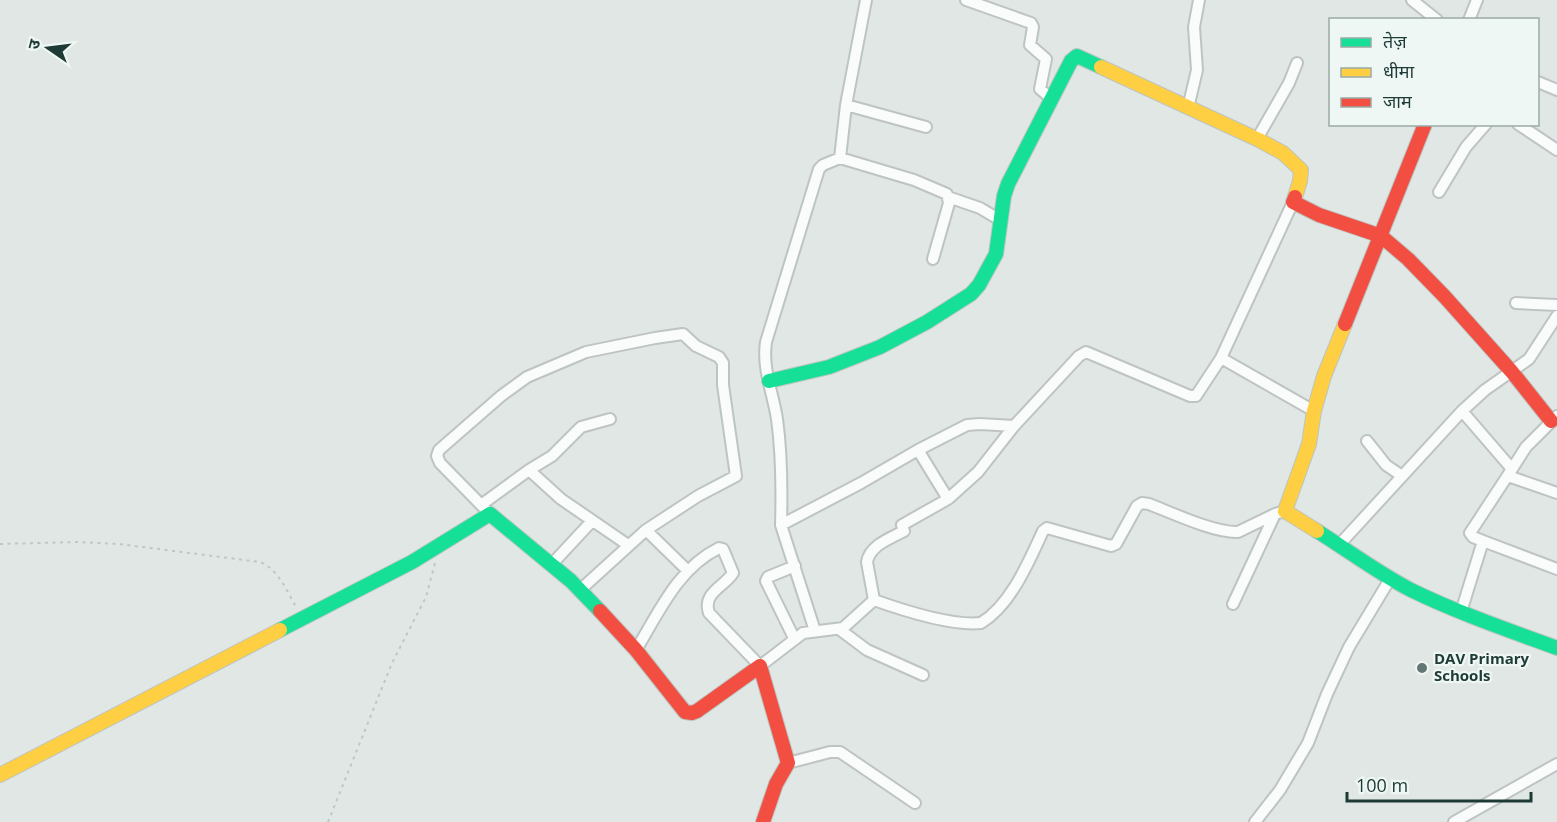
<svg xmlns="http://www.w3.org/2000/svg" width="1557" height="822" viewBox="0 0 1557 822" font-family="'Open Sans','Noto Sans Devanagari',sans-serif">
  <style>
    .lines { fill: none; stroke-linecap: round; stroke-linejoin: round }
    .street-casing { stroke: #bdc4c2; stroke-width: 14 }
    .fast-casing { stroke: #bcc5c2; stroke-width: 16 }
    .slow-casing { stroke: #bcc5c2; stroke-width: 16 }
    .jam-casing { stroke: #bcc5c2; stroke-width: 16 }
    .path { stroke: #bfc7c6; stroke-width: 2; stroke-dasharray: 3 4.5; stroke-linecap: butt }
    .street { stroke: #fafbfb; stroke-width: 10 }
    .fast { stroke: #16e098; stroke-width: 14 }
    .slow { stroke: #ffcf43; stroke-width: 14 }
    .jam { stroke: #f24e42; stroke-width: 14 }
    .poi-dot { fill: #627773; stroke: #eef7f3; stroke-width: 2 }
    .labels { text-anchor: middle; stroke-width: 4.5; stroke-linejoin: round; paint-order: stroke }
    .poi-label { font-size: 15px; font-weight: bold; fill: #1e3a36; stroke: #eef7f3; text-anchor: start }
  </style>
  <rect width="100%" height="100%" fill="#e0e7e5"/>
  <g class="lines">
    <!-- street casing -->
    <g class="street-casing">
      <path id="street" d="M966 0 1031 23 1033 27 1030 45 1046 59 1040 89 1052 99
        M1412 0 1437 20
        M1469 20 1477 0
        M1538 82 1557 90
        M846 105 926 127
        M1188 108 1197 70 1194 27 1199 0
        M1518 124 1557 150
        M1257 139 1289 83 1297 63
        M840 158 846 105 866 0
        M1439 192 1466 147 1486 124
        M948 197 980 208 1000 220
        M1516 303 1557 305
        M1221 358 1314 411
        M1367 441 1386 465 1402 476
        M918 450 967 425 980 424 1014 426 1079 356 1086 352 1190 396H1196L1221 358 1293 202
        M1512 469 1526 447 1557 416
        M529 470 552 456 581 427 610 419
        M1508 476 1557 493
        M948 499 978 472 1014 426
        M481 505 529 470 561 499 628 545
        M490 514 440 463 437 456 439 450 501 396 527 377 586 352 655 338 683 334 696 346 719 357 723 363V385L736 476 698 496 646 530
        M781 525C782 489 782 455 777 419 773 393 762 369 766 342L819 169 823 165 840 158 914 180 947 194 949 203 933 259
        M1483 541 1557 569
        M1339 545 1462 411 1485 390 1529 359 1557 316
        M552 564 592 521
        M580 590 646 530 687 570
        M874 600C902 610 952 626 981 623 1011 605 1029 561 1043 531L1047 528 1111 546 1116 544 1137 506 1142 503 1149 504C1172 513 1215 533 1238 532L1275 514 1285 511
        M1233 604 1275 514
        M1461 612 1483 541 1473 537 1470 533 1512 469 1462 411
        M839 629 867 650 923 675
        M794 638 766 581 768 577 795 566
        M636 650C659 612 678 568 719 548L723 549 733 573C724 587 702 593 709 613L760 666 803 633 843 628 874 600 867 562C870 545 891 538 904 531L902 525 948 499 918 450 861 483 781 525 815 631
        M788 763 830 752H840L915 803
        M1255 822 1280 790 1308 743 1327 694 1349 647 1390 579
        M1454 822 1557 764"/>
    </g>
    <!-- fast casing -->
    <g class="fast-casing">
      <path id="fast" d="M769 381 829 367 880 347 927 322 971 294 979 285 996 254 1004 196 1008 184 1071 61 1077 56 1101 67
        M1317 531C1349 551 1378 573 1411 590 1458 613 1508 630 1557 648
        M280 630 412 562 490 514 571 581 600 611"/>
    </g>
    <!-- slow casing -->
    <g class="slow-casing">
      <path id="slow" d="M1101 67 1259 140 1283 153 1301 170 1300 181 1295 197
        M1317 531 1285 511 1309 444 1314 411 1324 376 1345 324
        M0 775 280 630"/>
    </g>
    <!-- jam casing -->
    <g class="jam-casing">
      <path id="jam" d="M1295 197 1293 202 1319 215 1381 236 1408 259 1445 297 1512 372 1551 421
        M1345 324 1425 124
        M600 611 636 650 685 712 692 713 697 711 760 666 788 763 776 784 763 822"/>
    </g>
    <!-- path -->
    <path class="path" d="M0 544 77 542 119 544 260 562C278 569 287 591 296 607
      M328 822 392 663 426 597 435 563"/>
    <!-- street -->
    <use href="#street" class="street"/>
    <!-- fast -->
    <use href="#fast" class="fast"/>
    <!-- slow -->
    <use href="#slow" class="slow"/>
    <!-- jam -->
    <use href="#jam" class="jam"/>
  </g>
  <!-- markers -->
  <circle class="poi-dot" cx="1422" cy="668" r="6"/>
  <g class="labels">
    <!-- poi labels -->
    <g class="poi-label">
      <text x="1434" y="664">DAV Primary<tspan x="1434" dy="17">Schools</tspan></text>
    </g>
  </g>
  <!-- legend -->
  <rect x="1329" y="18" width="210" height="108" fill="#eef7f3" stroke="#9baba7" stroke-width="1.5"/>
  <rect x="1341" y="38" width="30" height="9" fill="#16e098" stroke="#9baba7" stroke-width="1.5"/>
  <text x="1383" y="48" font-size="18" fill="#1e3a36">तेज़</text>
  <rect x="1341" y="68" width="30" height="9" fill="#ffcf43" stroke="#9baba7" stroke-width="1.5"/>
  <text x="1383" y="78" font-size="18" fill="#1e3a36">धीमा</text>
  <rect x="1341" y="98" width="30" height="9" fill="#f24e42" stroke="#9baba7" stroke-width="1.5"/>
  <text x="1383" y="108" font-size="18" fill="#1e3a36">जाम</text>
  <!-- north arrow -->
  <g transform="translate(48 48) rotate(284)" stroke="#eef7f3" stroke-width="4.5" paint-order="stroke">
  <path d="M0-4.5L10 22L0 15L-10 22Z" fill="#1e3a36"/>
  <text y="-9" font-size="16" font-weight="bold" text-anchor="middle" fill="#1e3a36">उ</text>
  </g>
  <!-- scale -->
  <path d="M1347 792v9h184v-9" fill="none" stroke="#1e3a36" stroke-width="3"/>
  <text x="1356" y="792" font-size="18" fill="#1e3a36" stroke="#eef7f3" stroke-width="4.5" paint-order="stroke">100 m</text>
</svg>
